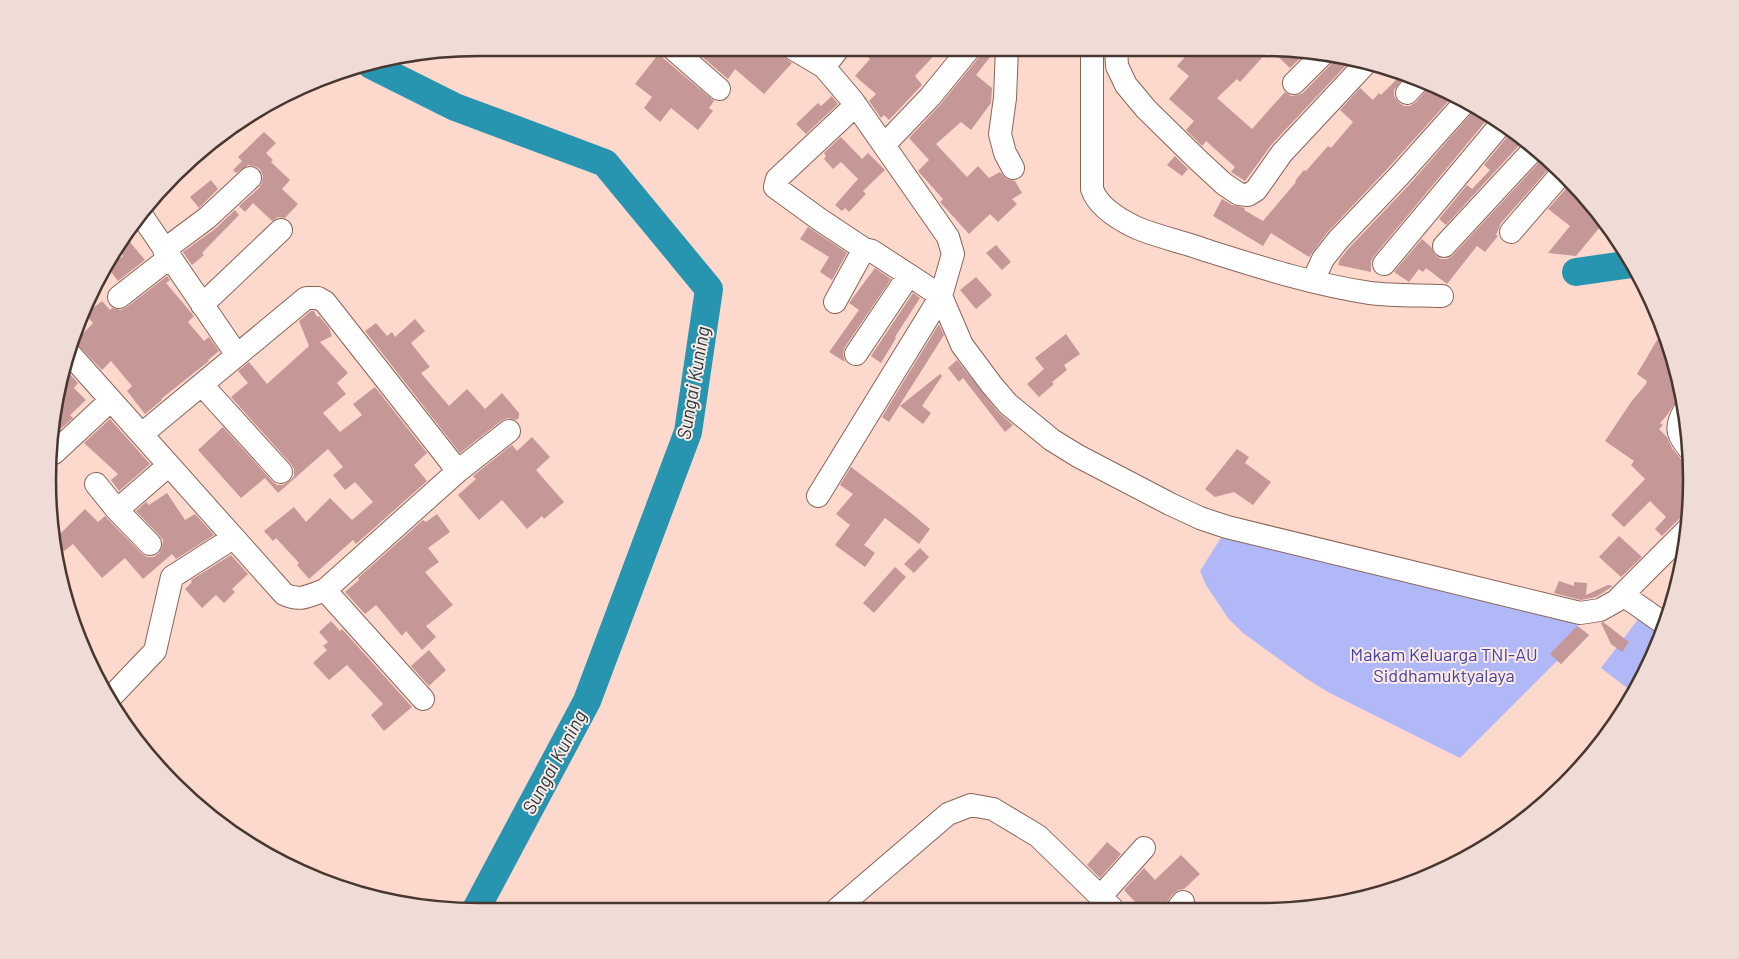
<svg xmlns="http://www.w3.org/2000/svg" width="1739" height="959" viewBox="0 0 1739 959" font-family="Barlow,sans-serif">
  <style>
    .green { fill: #b1b8f7 }
    .lines { fill: none; stroke-linecap: round; stroke-linejoin: round }
    .river { stroke: #2794b0; stroke-width: 28 }
    .building { fill: #c59897 }
    .minor-casing { stroke: #8b6458; stroke-width: 24 }
    .minor { stroke: #fff; stroke-width: 22 }
    .labels { text-anchor: middle; stroke-width: 4; stroke-linejoin: round; paint-order: stroke }
    .park-label { font-size: 18px; fill: #433fa4; stroke: #fdeae4 }
    .water-label { font-size: 19px; font-style: italic; fill: #1f363d; stroke: #fdeae4 }
    .rim { fill: none; stroke: #483631; stroke-width: 2.5 }
  </style>
  <rect width="100%" height="100%" fill="#fdd8cd"/>
  <!-- green -->
  <path class="green" d="M1224 533 1567 617 1589 635 1561 664 1557 661 1460 758 1328 692 1304 677 1243 633 1228 618 1206 585 1200 571Z
    M1639 618 1661 635 1635 694 1601 668Z"/>
  <g class="lines">
    <!-- river -->
    <path class="river" d="M371 65 455 107 605 163 709 289 688 432 587 701 475 911
      M1576 272 1632 264"/>
  </g>
  <!-- building -->
  <path class="building" d="M692 48H779L781 55 792 63 764 94 735 69 728 79Z
    M857 48H941L915 76 922 85 889 120 884 115 881 118 869 101 876 94 855 76 870 59Z
    M983 48H994V52L976 75 992 88 991 103 971 130 961 122 936 144 967 177 978 166 989 178 1000 172 1006 179 1015 181 1022 193 1012 199 1017 204 998 222 990 214 969 234 940 202 943 199 918 171 929 160 909 138 940 105 980 56Z
    M1193 48H1287L1307 52 1290 68 1270 49 1240 82 1237 79 1217 98 1252 129 1285 92 1291 96 1298 95 1303 93 1332 63 1336 56 1352 59 1272 144 1245 181 1231 172 1235 167 1206 141 1202 146 1186 130 1194 121 1169 99 1189 76 1177 66Z
    M660 52 663 58 714 101 709 108 713 111 698 130 671 108 660 122 644 108 652 97 635 84Z
    M1401 75 1405 76 1394 90V96L1398 102 1404 106H1410L1416 102 1430 86 1453 96 1389 167 1326 234 1309 257 1271 233 1263 246 1213 216 1222 199 1232 205 1245 208 1244 210 1263 221 1296 182 1295 181 1304 170 1306 171 1328 146 1331 148 1353 122 1340 110 1360 88 1373 100 1379 93 1381 95Z
    M832 96 838 104 806 134 796 124 818 103 821 106Z
    M1477 107 1490 116 1374 256 1371 261V272L1338 265 1340 259 1348 249 1409 185Z
    M1512 131 1524 140 1446 225 1439 219 1467 185 1472 189 1490 170 1484 165Z
    M264 132 276 143 266 153 273 160 271 162 290 180 282 189 298 204 285 218 278 217 272 221 253 203 245 212 239 206 259 188 262 182 263 176 260 169 254 166 248 165 236 173 233 170 242 161 238 157Z
    M841 137 862 159 868 153 885 170 863 191 866 194 849 212 845 208 842 211 835 205 858 179 841 162 833 169 824 159 826 156 824 153Z
    M1175 156 1188 169 1182 176 1167 165Z
    M1545 156 1553 164 1501 223 1496 235 1498 236 1485 252 1477 246 1447 284 1426 268 1423 272 1419 269 1409 282 1394 272 1422 239 1431 247 1435 255 1441 259H1447L1453 255Z
    M211 180 218 189 199 208 190 197Z
    M1571 183 1605 221 1576 256 1548 253 1570 226 1548 209Z
    M235 210 239 215 202 253 204 255 192 265 183 252 215 229Z
    M808 227 847 253 832 280 820 272 829 257 800 239Z
    M124 235 145 260 118 281 108 268 123 256 117 247Z
    M996 245 1011 262 1002 270 986 253Z
    M875 268 891 279 845 347 843 354 845 362 829 352 859 310 849 303Z
    M167 276 170 280 166 283 194 316 188 322 204 341 209 337 219 351 208 360 209 361 161 399 162 400 145 414 127 391 132 386 111 361 102 370 75 342 93 323 86 315 87 313 102 301 110 310 112 308 121 310 127 307Z
    M976 277 992 295 976 309 960 290Z
    M913 293 920 298 895 337 896 338 881 363 871 356Z
    M311 311H314L317 317 319 316 329 328 332 336 320 342 348 373 337 383 346 394 323 413 340 432 362 415 353 404 375 387 427 453 414 465 427 481 356 544 353 540 309 579 297 565 299 563 276 538 273 541 264 531 294 507 306 522 330 498 352 520 373 502 355 482 345 490 333 475 343 467 328 449 278 493 265 478 241 498 198 450 223 427 272 481 277 485H283L290 481 294 476V469L291 464 231 397 248 383 238 371 249 362 267 384 309 346 299 321Z
    M415 319 425 331 411 343 430 367 421 373 449 406 467 389 485 409 502 393 519 413V418L516 420 508 418 501 421 460 453 365 331 376 323 387 336 392 332 395 337Z
    M939 324 944 335 889 422 882 417Z
    M1663 330 1677 367 1682 398 1673 405 1668 414 1660 423 1663 425 1659 429 1667 437 1672 448 1681 459 1690 465 1688 516 1679 519 1662 536 1655 529 1666 517 1650 501 1624 527 1611 515 1645 479 1631 465 1634 461 1605 441 1631 402 1646 384 1647 381 1637 374Z
    M1066 334 1080 354 1064 365 1067 370 1052 382 1054 384 1039 397 1027 384 1044 369 1035 358Z
    M957 360 998 412 1013 425 1005 432 963 378 959 382 948 368Z
    M68 372 78 383 74 388 86 400 70 415 73 418 56 433 61 379Z
    M940 374 942 376 922 406 931 413 923 424 900 406Z
    M110 419 150 464 119 491 111 480 118 474 84 443Z
    M532 437 550 457 536 470 564 502 544 519 542 516 527 529 502 500 479 520 458 495 476 479 473 476 512 445 517 451Z
    M1237 449 1249 457 1245 463 1271 482 1253 505 1234 492 1215 497 1205 489Z
    M851 467 905 508 930 529 919 544 885 518 864 545 875 553 865 567 835 545 850 525 836 514 853 494 840 485Z
    M167 493 185 520 195 514 214 535 176 559 172 554 143 579 125 558 102 578 73 544 64 551 57 543 56 538 85 509 98 522 105 516 141 553 147 557H154L159 553 162 548 163 540 159 535 136 511 146 502 149 505Z
    M437 514 450 532 428 548 439 562 425 572 453 605 426 626 436 637 422 650 406 631 402 636 376 605 365 614 345 592 359 580 358 578 423 520 426 522Z
    M1619 536 1642 557 1621 577 1599 557Z
    M920 548 929 557 914 573 904 564Z
    M231 555 248 574 232 589 235 592 224 603 216 595 202 608 185 589 192 582 191 580Z
    M895 567 906 577 874 613 863 603Z
    M1559 581 1574 586V582L1587 583 1586 595 1608 585 1613 586 1596 597 1581 600 1554 593Z
    M331 621 340 631 342 629 412 707 384 731 371 715 383 704 347 665 329 680 313 663 327 650 323 646 328 642 319 632Z
    M1603 622 1629 642 1622 652 1611 644 1601 623Z
    M1577 626 1589 635 1561 664 1550 654Z
    M429 650 446 670 429 686 411 666Z
    M1107 842 1121 854 1100 878 1087 865Z
    M1181 855 1200 874 1184 889 1178 890 1173 894 1168 900 1165 908H1128L1135 902 1124 890 1144 868 1155 880Z"/>
  <g class="lines">
    <!-- minor casing -->
    <g class="minor-casing">
      <path id="minor" d="M672 48 719 89
        M792 48 824 67 853 101 948 237 953 254 941 296 818 496
        M1007 48 1005 98 1000 134 1005 153 1013 168
        M1092 48V189C1098 207 1120 220 1137 228 1159 237 1183 242 1205 250 1259 267 1315 285 1370 293 1394 296 1419 295 1442 296
        M1116 48 1117 66 1126 85 1146 109 1198 160 1224 184 1239 194 1248 195 1256 190 1282 153 1367 62
        M824 67 839 48
        M1294 83 1323 54
        M1407 93 1418 81
        M856 105 777 179 775 187 819 219 864 249
        M884 145 930 97 970 48
        M142 216 237 355
        M1511 232 1562 173
        M1444 246 1535 148
        M164 250 207 218 250 178
        M1384 264 1501 124
        M1313 281 1323 259 1338 240 1399 176 1466 101
        M119 297 169 258
        M835 302 864 249 872 251 941 296 962 345 991 384 1008 404 1052 440 1078 456 1170 504 1200 518 1227 527 1580 613 1600 610 1616 601 1688 529
        M202 305 281 230
        M69 353 284 594C300 602 308 596 325 590L458 471 509 431
        M856 354 909 275
        M202 385 281 472
        M1684 411C1674 429 1678 436 1691 451
        M142 434 306 298H318L325 302 458 471
        M54 453 111 400
        M96 484 117 510
        M150 544 117 510 169 465
        M325 590 423 699
        M1623 595 1666 625
        M112 696 155 651 172 577 233 538
        M1101 896 1144 848
        M1178 908 1183 902
        M837 909 948 814 971 805 993 809 1038 836 1112 908"/>
    </g>
    <!-- minor -->
    <use href="#minor" class="minor"/>
  </g>
  <g class="labels">
    <!-- park labels -->
    <g class="park-label">
      <text x="1444" y="661">Makam Keluarga TNI-AU<tspan x="1444" dy="21">Siddhamuktyalaya</tspan></text>
    </g>
    <!-- water labels -->
    <g class="water-label">
      <text transform="translate(693 383) rotate(-80)" y="7">Sungai Kuning</text>
      <text transform="translate(554 762) rotate(-62)" y="7">Sungai Kuning</text>
    </g>
  </g>
  <!-- crop -->
  <path d="M0 0H1739V959H0ZM479 56H1260A423 423 0 0 1 1683 479V480A423 423 0 0 1 1260 903H479A423 423 0 0 1 56 480V479A423 423 0 0 1 479 56Z" fill="#efdcd6" fill-rule="evenodd"/>
  <path class="rim" d="M479 56H1260A423 423 0 0 1 1683 479V480A423 423 0 0 1 1260 903H479A423 423 0 0 1 56 480V479A423 423 0 0 1 479 56Z"/>
</svg>
